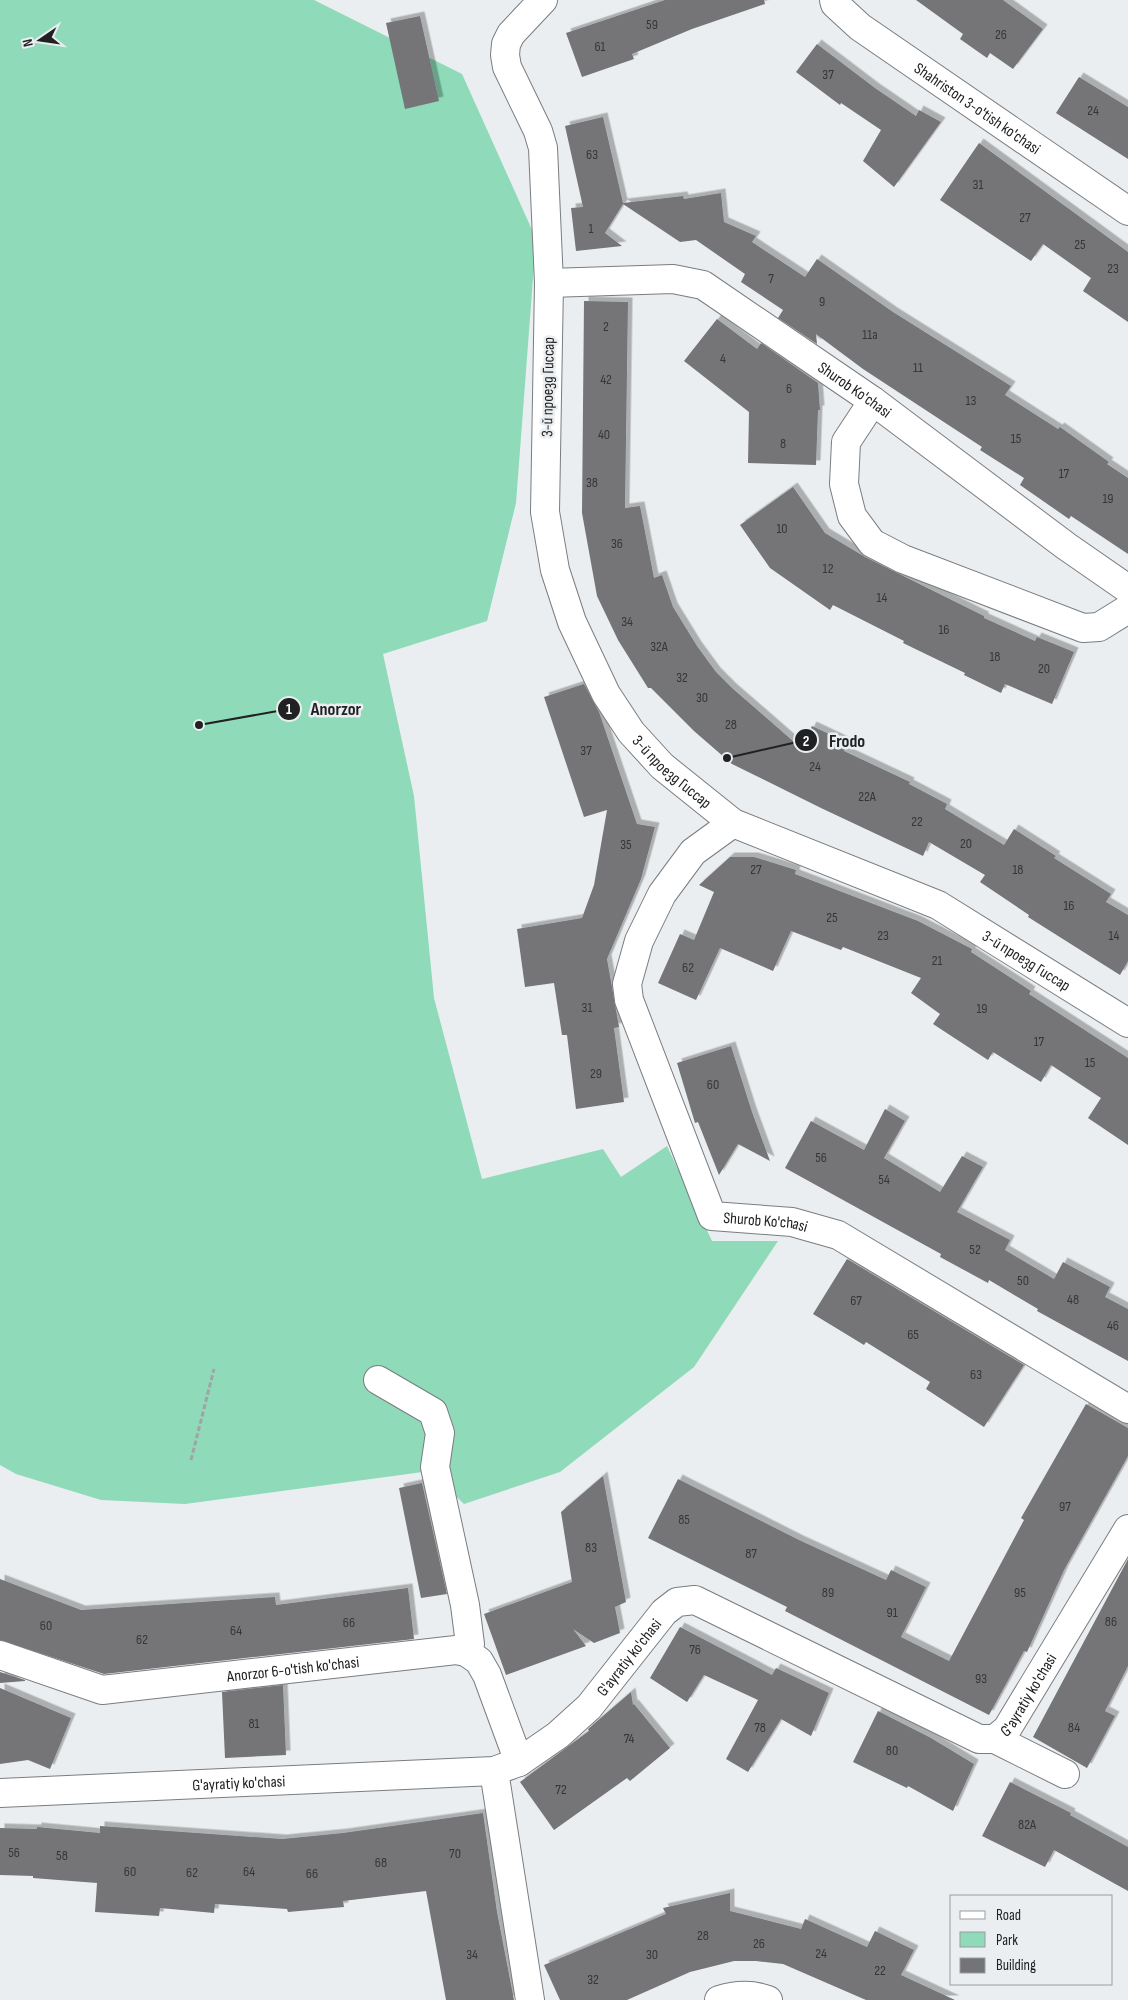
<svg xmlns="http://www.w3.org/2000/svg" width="1128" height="2000" viewBox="0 0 1128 2000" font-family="'Sofia Sans Condensed',sans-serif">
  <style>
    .green { fill: #8edab9 }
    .building { fill: #747477; filter: url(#shadow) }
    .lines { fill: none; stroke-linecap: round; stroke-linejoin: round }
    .minor-casing { stroke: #7a7d80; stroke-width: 30 }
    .path { stroke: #a1a3a4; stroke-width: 3; stroke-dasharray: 5 2.5; stroke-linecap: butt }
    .minor { stroke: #fff; stroke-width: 28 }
    .labels { text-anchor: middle; stroke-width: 5; stroke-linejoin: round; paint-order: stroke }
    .number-label { font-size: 14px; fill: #353637 }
    .street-label { font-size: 16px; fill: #202122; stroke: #ebeef0 }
    .leader { fill: none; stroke: #202122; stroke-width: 2 }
    .callout-dot { fill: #202122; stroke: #ebeef0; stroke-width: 2 }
    .mark-label { font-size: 15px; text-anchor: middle; font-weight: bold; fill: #fff }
    .callout-label { font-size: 18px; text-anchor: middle; font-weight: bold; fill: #202122; stroke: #ebeef0; stroke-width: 5; stroke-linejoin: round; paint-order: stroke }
  </style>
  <defs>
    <filter id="shadow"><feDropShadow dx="4.5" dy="-4.5" stdDeviation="0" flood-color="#0004"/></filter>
  </defs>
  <rect width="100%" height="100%" fill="#ebeef0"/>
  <!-- green -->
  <path class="green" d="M0 0H314L462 74 533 232 534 265 516 503 487 621 383 654 414 796 434 998 482 1179 603 1149 621 1177 667 1146 712 1241H778L694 1367 560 1472 464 1504 430 1471 185 1504 101 1500 16 1474 0 1465Z"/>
  <!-- building -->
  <path class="building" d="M665 0H764L765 4 692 29 632 54 634 59 582 77 566 33Z
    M916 0H1003L1043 29 1013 69 990 53 987 58 960 39 963 34Z
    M420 16 439 101 405 109 386 23Z
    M817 44 875 88 916 116 919 110 941 122 894 187 863 161 881 130 841 103 840 105 796 72Z
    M1079 77 1128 107V159L1056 113Z
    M603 117 623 203 683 196 684 199 721 193 724 222 756 236 752 242 805 277 817 259 893 312 1011 386 1005 395 1058 429 1060 427 1109 462 1107 464 1128 478V554L1071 516 1069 519 1020 485 1024 478 980 450 982 447 863 369 816 334 817 344 778 318 783 310 741 282 745 274 696 240 680 242 623 204 605 233 622 246 576 251 571 208 583 207 565 126Z
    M979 143 1128 252V322L1083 291 1091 278 1043 244 1031 261 940 200Z
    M584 301 628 302 625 508 640 506 654 578 662 575 673 607 697 646 716 672 732 688 801 748 812 726 848 743 844 751 910 782 909 784 947 804 945 809 1004 845 1014 829 1056 856 1054 858 1111 894 1106 902 1128 915V961L1120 975 1028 917 1029 915 980 882 985 875 929 842 923 856 821 808 732 764 694 731 651 688H648L618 640 597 596 582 513Z
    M717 319 757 349 761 343 818 383 820 410H818L816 465 748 463 749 412 684 361Z
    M793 487 825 533 865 557 984 616V618L1035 641 1037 637 1074 652 1052 704 1005 684 1001 693 964 675 965 673 903 643 904 641 833 605 830 610 770 568 740 525Z
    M584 684 599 712 637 824 655 827 641 879 607 959 619 1027 614 1028 624 1102 576 1109 567 1035H562L554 983 525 987 517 929 582 918 594 885 607 810 584 817 544 697Z
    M730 857H754L796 870 795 874 918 921 972 949 971 952 1031 991 1029 994 1128 1058V1145L1088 1118 1101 1098 1051 1065 1041 1082 993 1052 988 1060 933 1024 940 1014 911 993 921 978 843 947 841 950 791 931 773 971 720 948 696 1000 658 983 680 934 694 940 714 892 699 885Z
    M731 1046 752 1112 770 1161 738 1144 719 1175 698 1122 695 1123 677 1063Z
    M885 1109 905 1121 884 1158 940 1192 962 1156 983 1167 957 1212 1010 1240 1005 1250 1054 1279 1063 1262 1110 1287 1105 1297 1128 1309V1361L1037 1311 1038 1309 989 1280 988 1283 940 1257 941 1254 785 1168 811 1121 864 1150Z
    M847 1259 1024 1365 984 1427 926 1389 930 1382 866 1342 864 1345 813 1314Z
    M1086 1404 1128 1428V1456L1064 1570 1027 1652 1024 1651 989 1715 785 1611 787 1607 648 1538 678 1479 799 1540 886 1580 891 1570 926 1587 901 1637 949 1661 1024 1520 1021 1518Z
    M603 1476 626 1602 615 1607 620 1633 594 1643 573 1629 586 1646 506 1675 484 1614 572 1582 561 1512Z
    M422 1483 447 1594 421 1598 399 1488Z
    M1128 1559V1666L1105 1711 1115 1716 1087 1768 1033 1737Z
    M0 1579 81 1610 275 1597 276 1605 408 1588 414 1639 104 1674 0 1640Z
    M680 1627 772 1675 776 1668 829 1693 811 1736 781 1719 748 1772 726 1759 758 1700 704 1675 687 1702 650 1678Z
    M0 1672 25 1680V1681L0 1683Z
    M283 1685 286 1755 225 1758 222 1692Z
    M0 1688 71 1718 50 1769 28 1760 0 1764Z
    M631 1692 633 1705 634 1704 670 1748 630 1781 627 1778 554 1830 520 1782 589 1731 588 1729Z
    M878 1711 931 1738 974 1764 953 1811 908 1786 907 1788 853 1762Z
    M1010 1782 1071 1813 1070 1815 1128 1847V1891L1054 1850 1045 1867 982 1836Z
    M483 1813 497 1912 514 2000H446L426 1891 343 1901 344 1907 288 1912 287 1909 215 1904 214 1913 160 1908 159 1916 95 1912 97 1883 33 1878V1876L0 1875V1828L37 1829V1827L100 1833V1826L282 1839 343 1833Z
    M730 1893V1911L801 1929 805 1919 867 1947 875 1931 914 1950 901 1975 955 2000H866L783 1964 756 1961H734L690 1972 627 2000H560L544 1965 666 1914 663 1908Z"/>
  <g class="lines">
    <!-- minor casing -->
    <g class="minor-casing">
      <g id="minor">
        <path id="s1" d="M543 0 511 34 506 44 505 55 507 67 538 131 543 148 549 283 545 512 555 570 572 622 606 694 631 732 662 766 733 823 938 905 1128 1023"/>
        <path id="s2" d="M834 0 835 4 860 27 1128 211"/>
        <path id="s3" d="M549 283 673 279 703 285 873 401 1066 546 1128 589"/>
        <path d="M873 401 846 442 844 484 852 516 872 543 903 559 1083 628 1099 627 1128 609"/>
        <path id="s4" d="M733 823 693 852 662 894 639 941 627 984 629 1000 712 1216 792 1222 838 1235 1128 1409"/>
        <path d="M378 1380 433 1412 440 1433 435 1467 465 1605 470 1644 466 1652"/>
        <path id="s5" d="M0 1655 102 1690 456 1650 466 1652 479 1661 487 1675 519 1762"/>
        <path d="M995 1739 1065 1774"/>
        <path d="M494 1771 530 2000"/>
        <path id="s6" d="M0 1793 494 1771 519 1762 558 1735 589 1707 664 1612 677 1602 695 1600 979 1739H995L1007 1729 1128 1529"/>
        <path d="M719 2000C735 1995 752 1994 768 2000"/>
      </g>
    </g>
    <!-- path -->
    <path class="path" d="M191 1460 214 1369"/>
    <!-- minor -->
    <use href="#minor" class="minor"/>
  </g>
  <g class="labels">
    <!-- number labels -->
    <g class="number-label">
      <text x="652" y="29">59</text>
      <text x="1001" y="39">26</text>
      <text x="600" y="51">61</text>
      <text x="828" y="79">37</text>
      <text x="1093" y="115">24</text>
      <text x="592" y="159">63</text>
      <text x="978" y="189">31</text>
      <text x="1025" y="222">27</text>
      <text x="591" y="233">1</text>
      <text x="1080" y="249">25</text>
      <text x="1113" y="273">23</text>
      <text x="771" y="283">7</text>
      <text x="822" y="306">9</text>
      <text x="606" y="331">2</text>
      <text x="870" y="339">11a</text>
      <text x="723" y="363">4</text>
      <text x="918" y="372">11</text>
      <text x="606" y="384">42</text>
      <text x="789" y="393">6</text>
      <text x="971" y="405">13</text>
      <text x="604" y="439">40</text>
      <text x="1016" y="443">15</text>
      <text x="783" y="448">8</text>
      <text x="1064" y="478">17</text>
      <text x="592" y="487">38</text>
      <text x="1108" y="503">19</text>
      <text x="782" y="533">10</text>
      <text x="617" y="548">36</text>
      <text x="828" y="573">12</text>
      <text x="882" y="602">14</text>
      <text x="627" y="626">34</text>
      <text x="944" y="634">16</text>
      <text x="659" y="651">32A</text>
      <text x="995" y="661">18</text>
      <text x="1044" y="673">20</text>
      <text x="682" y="682">32</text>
      <text x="702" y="702">30</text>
      <text x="731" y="729">28</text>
      <text x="586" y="755">37</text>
      <text x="815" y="771">24</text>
      <text x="867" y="801">22A</text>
      <text x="917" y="826">22</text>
      <text x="966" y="848">20</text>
      <text x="626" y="849">35</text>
      <text x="756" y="874">27</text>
      <text x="1018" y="874">18</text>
      <text x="1069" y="910">16</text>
      <text x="832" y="922">25</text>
      <text x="883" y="940">23</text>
      <text x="1114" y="940">14</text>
      <text x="937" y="965">21</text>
      <text x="688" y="972">62</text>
      <text x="587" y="1012">31</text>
      <text x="982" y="1013">19</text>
      <text x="1039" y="1046">17</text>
      <text x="1090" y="1067">15</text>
      <text x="596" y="1078">29</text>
      <text x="713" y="1089">60</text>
      <text x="821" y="1162">56</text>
      <text x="884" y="1184">54</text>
      <text x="975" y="1254">52</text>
      <text x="1023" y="1285">50</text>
      <text x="1073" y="1304">48</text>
      <text x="856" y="1305">67</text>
      <text x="1113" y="1330">46</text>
      <text x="913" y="1339">65</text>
      <text x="976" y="1379">63</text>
      <text x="1065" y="1511">97</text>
      <text x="684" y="1524">85</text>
      <text x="591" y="1552">83</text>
      <text x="751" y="1558">87</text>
      <text x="828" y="1597">89</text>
      <text x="1020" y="1597">95</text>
      <text x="892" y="1617">91</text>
      <text x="1111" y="1626">86</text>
      <text x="349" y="1627">66</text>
      <text x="46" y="1630">60</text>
      <text x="236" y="1635">64</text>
      <text x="142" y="1644">62</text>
      <text x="695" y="1654">76</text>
      <text x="981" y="1683">93</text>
      <text x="254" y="1728">81</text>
      <text x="760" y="1732">78</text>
      <text x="1074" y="1732">84</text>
      <text x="629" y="1743">74</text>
      <text x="892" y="1755">80</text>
      <text x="561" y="1794">72</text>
      <text x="1027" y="1829">82A</text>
      <text x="14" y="1857">56</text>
      <text x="455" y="1858">70</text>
      <text x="62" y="1860">58</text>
      <text x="381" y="1867">68</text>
      <text x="130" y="1876">60</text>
      <text x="249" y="1876">64</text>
      <text x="192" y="1877">62</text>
      <text x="312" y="1878">66</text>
      <text x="703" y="1940">28</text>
      <text x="759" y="1948">26</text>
      <text x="821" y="1958">24</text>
      <text x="472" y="1959">34</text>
      <text x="652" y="1959">30</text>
      <text x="880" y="1975">22</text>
      <text x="593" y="1984">32</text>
    </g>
    <!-- street labels -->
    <g class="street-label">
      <text dy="6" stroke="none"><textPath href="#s2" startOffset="181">Shahriston 3-o'tish ko'chasi</textPath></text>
      <text transform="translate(547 387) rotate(-89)" y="6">3-й проезд Гиссар</text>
      <text dy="6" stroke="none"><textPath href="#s3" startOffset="339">Shurob Ko'chasi</textPath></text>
      <text dy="6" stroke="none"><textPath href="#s1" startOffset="830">3-й проезд Гиссар</textPath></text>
      <text dy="6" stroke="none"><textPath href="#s1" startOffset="1235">3-й проезд Гиссар</textPath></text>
      <text dy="6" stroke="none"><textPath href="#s4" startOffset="500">Shurob Ko'chasi</textPath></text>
      <text dy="6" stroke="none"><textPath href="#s6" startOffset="674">G'ayratiy ko'chasi</textPath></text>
      <text dy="6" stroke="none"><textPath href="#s5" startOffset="300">Anorzor 6-o'tish ko'chasi</textPath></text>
      <text dy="6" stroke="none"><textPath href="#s6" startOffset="1154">G'ayratiy ko'chasi</textPath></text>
      <text dy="6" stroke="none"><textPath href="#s6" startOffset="239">G'ayratiy ko'chasi</textPath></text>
    </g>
  </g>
  <!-- callouts -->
  <path class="leader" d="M199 725L289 709M727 758L806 740"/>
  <g class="callout-dot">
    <circle cx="199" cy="725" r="5"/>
    <circle cx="727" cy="758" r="5"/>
    <circle cx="289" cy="709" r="12"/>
    <circle cx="806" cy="740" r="12"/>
  </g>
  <g class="mark-label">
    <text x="289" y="714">1</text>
    <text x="806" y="746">2</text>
  </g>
  <g class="callout-label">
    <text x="336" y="715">Anorzor</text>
    <text x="847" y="747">Frodo</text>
  </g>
  <!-- legend -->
  <rect x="950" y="1895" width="162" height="90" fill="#ebeef0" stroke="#9a9c9e"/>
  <rect x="960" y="1911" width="25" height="8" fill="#ffffff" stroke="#9a9c9e"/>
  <text x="996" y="1920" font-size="15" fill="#202122">Road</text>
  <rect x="960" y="1932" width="25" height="15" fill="#8edab9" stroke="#9a9c9e"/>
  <text x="996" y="1945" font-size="15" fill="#202122">Park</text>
  <rect x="960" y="1958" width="25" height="15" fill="#747477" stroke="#9a9c9e"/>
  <text x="996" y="1970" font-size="15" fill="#202122">Building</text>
  <!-- north arrow -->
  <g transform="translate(40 40) rotate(257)" stroke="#ebeef0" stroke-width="4" paint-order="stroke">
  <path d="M0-4L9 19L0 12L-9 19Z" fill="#202122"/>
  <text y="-8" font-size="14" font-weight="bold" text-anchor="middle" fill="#202122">N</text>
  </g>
</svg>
